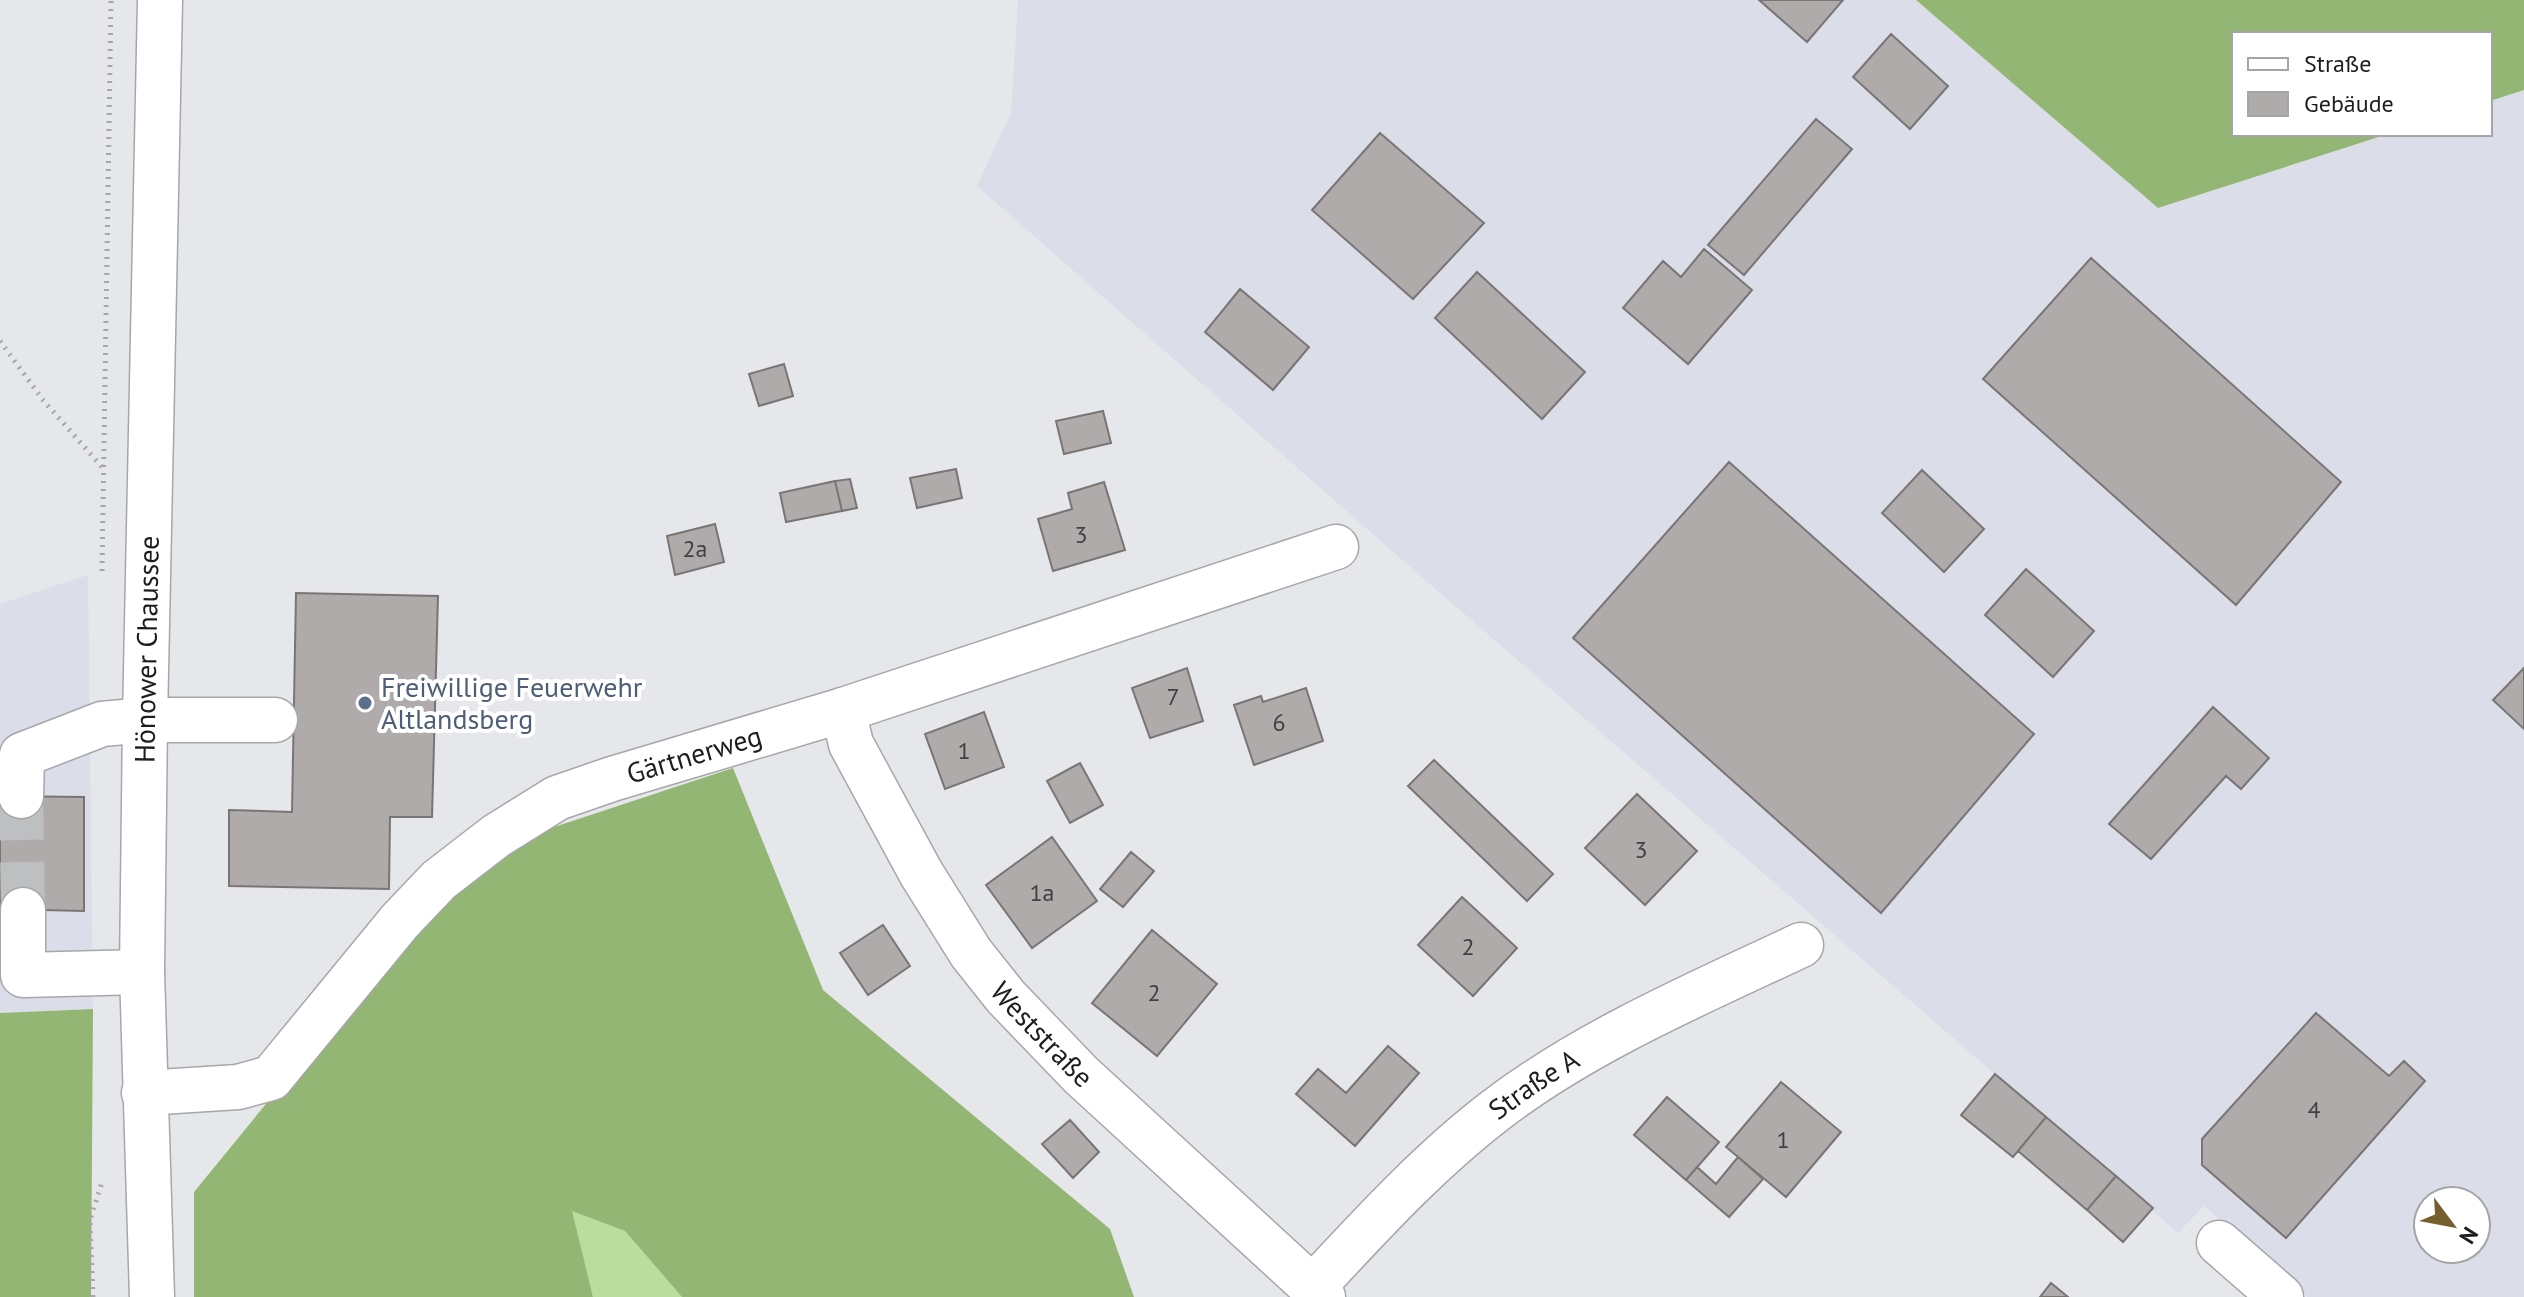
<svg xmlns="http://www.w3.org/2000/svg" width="2524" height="1297" viewBox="0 0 2524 1297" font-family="'PT Sans',sans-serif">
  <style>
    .built { fill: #dbdee9; fill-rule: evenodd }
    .green { fill: #badc9c }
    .forest { fill: #94b675 }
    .building { fill: #afabab; stroke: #797575; stroke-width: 2 }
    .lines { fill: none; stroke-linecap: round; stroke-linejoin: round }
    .minor-tunnel { stroke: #bebfc1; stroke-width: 44; stroke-dasharray: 44 22; stroke-linecap: butt }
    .minor-casing { stroke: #a6a7aa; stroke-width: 47 }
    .path { stroke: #a7a7aa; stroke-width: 5; stroke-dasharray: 2 6; stroke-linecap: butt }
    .minor { stroke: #fff; stroke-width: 44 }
    .service-dot { fill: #5c6f8a; stroke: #fff; stroke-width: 3 }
    .labels { text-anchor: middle; stroke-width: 8; stroke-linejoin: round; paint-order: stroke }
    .number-label { font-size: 24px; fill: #424041 }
    .street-label { font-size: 28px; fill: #1d1d1e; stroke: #fff }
    .service-label { font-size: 28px; fill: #4e5e75; stroke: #fff; text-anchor: start }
  </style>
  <rect width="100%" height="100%" fill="#e6e7ea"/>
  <!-- built -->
  <path class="built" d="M1018 0H1916L2158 208 2388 134H2490V101L2524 90V1297H2308L2204 1206 2178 1233 1417 573 977 186 1011 113ZM2428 1201H2476V1249H2428Z
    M88 575 93 1009 0 1013V604Z"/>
  <!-- green -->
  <path class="green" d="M571 1210 625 1231 682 1297H593Z"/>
  <!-- forest -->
  <path class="forest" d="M1916 0H2524V90L2490 101V34H2234V134H2388L2158 208Z
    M733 768 823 990 1110 1229 1134 1297H682L625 1231 572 1211 593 1297H194V1192L418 918 542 831Z
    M93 1009 91 1297H0V1013Z"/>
  <!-- building -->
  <path class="building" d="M1759 0H1843L1807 42Z
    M1891 34 1948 86 1910 129 1853 77Z
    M1816 119 1852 149 1744 275 1708 245Z
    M1380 133 1484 223 1413 299 1312 210Z
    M1704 249 1752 290 1688 364 1623 308 1663 261 1681 277Z
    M2091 258 2341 482 2236 605 1983 379Z
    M1477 272 1585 372 1542 419 1435 318Z
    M1240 289 1309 347 1273 390 1205 332Z
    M784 364 793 396 759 406 749 374Z
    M1103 411 1111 443 1064 454 1056 421Z
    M1729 462 2034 734 1881 913 1573 638Z
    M956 469 962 498 917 508 910 478Z
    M1922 470 1984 529 1944 572 1882 513Z
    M850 479 857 508 842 511 835 481Z
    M835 481 842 511 786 522 780 493Z
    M1104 482 1125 550 1053 571 1038 519 1072 509 1068 493Z
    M715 524 724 562 675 575 667 536Z
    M2026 569 2094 631 2053 677 1985 615Z
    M296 593 438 596 432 817H390L389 889 229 886V810L292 812Z
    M1187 668 1203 721 1150 738 1132 688Z
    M2524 668V729L2493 700Z
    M1306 688 1323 741 1254 765 1234 705 1261 696 1263 702Z
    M2213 707 2269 758 2241 789 2226 776 2151 859 2109 824Z
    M984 712 1004 767 945 789 925 734Z
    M1434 760 1553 874 1527 901 1408 786Z
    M1080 763 1103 805 1070 823 1047 781Z
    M1637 794 1697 851 1645 905 1585 848Z
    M0 796 84 797V911L0 909Z
    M1052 837 1097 901 1032 948 986 885Z
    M1131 852 1154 871 1123 907 1100 889Z
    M1462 897 1517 948 1473 996 1418 945Z
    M883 925 910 966 868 995 840 953Z
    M1152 930 1217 984 1157 1056 1092 1003Z
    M2316 1013 2389 1076 2404 1061 2425 1081 2286 1238 2202 1165V1139Z
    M1388 1046 1419 1073 1355 1146 1296 1094 1318 1069 1346 1093Z
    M1995 1074 2046 1117 2013 1157 1961 1115Z
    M1781 1082 1841 1132 1786 1197 1726 1147Z
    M1667 1097 1719 1142 1686 1180 1634 1135Z
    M2046 1117 2116 1176 2087 1210 2018 1151Z
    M1070 1120 1099 1152 1073 1178 1042 1144Z
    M1738 1157 1763 1179 1729 1217 1686 1180 1697 1167 1716 1184Z
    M2116 1176 2153 1208 2123 1242 2087 1210Z
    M2051 1283 2068 1297H2040Z"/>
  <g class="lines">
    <!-- minor-tunnel -->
    <path class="minor-tunnel" d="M21 796 23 910"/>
    <!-- minor casing -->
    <g class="minor-casing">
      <g id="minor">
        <path id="s1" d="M843 710 851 744 921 873 971 953 1006 997 1081 1075 1323 1297"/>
        <path d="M21 796 22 755 102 724 145 720H275"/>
        <path d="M23 910V975L142 972"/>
        <path id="s2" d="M144 1093 238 1087 271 1078 400 921 439 880 496 836 557 798 612 779 843 710 1336 547"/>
        <path d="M2219 1243 2281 1297"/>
        <path id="s3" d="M1312 1288C1370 1226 1428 1162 1496 1110 1586 1041 1699 993 1801 945"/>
        <path id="s4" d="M152 1297 142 972 145 720 160 0"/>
      </g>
    </g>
    <!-- path -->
    <path class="path" d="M0 341 43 400 102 467
      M102 571 111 0
      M93 1297 90 1220 103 1179"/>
    <!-- minor -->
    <use href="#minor" class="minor"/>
  </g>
  <!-- markers -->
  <circle class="service-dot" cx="365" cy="703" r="8"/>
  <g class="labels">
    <!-- number labels -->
    <g class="number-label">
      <text x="1081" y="543">3</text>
      <text x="695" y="557">2a</text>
      <text x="1173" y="705">7</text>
      <text x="1279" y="731">6</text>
      <text x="964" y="759">1</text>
      <text x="1641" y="858">3</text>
      <text x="1042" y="901">1a</text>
      <text x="1468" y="955">2</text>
      <text x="1154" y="1001">2</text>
      <text x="2314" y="1118">4</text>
      <text x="1783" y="1148">1</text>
    </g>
    <!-- street labels -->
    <g class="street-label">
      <text dy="10" stroke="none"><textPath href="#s4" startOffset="648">Hönower Chaussee</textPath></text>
      <text dy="10" stroke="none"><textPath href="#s2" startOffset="676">Gärtnerweg</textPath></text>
      <text dy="10" stroke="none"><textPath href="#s1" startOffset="384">Weststraße</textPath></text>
      <text dy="10" stroke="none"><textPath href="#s3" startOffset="302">Straße A</textPath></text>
    </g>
    <!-- service labels -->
    <g class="service-label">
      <text x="381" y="697">Freiwillige Feuerwehr<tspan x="381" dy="32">Altlandsberg</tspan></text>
    </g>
  </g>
  <!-- legend -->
  <rect x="2232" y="32" width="260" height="104" fill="#ffffff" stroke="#a5a5a5" stroke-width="2"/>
  <rect x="2248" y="58" width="40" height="12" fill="#ffffff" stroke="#a5a5a5" stroke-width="2"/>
  <text x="2304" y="72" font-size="24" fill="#1d1d1e">Straße</text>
  <rect x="2248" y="92" width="40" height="24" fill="#afabab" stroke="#a5a5a5" stroke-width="2"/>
  <text x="2304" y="112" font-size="24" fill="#1d1d1e">Gebäude</text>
  <!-- north arrow -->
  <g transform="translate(2452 1225) rotate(122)"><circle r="38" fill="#ffffff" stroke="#a5a5a5" stroke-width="2"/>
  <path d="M0-6L14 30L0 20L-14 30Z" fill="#765f2f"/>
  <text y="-12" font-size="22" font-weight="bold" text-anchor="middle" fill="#1d1d1e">N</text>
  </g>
</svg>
